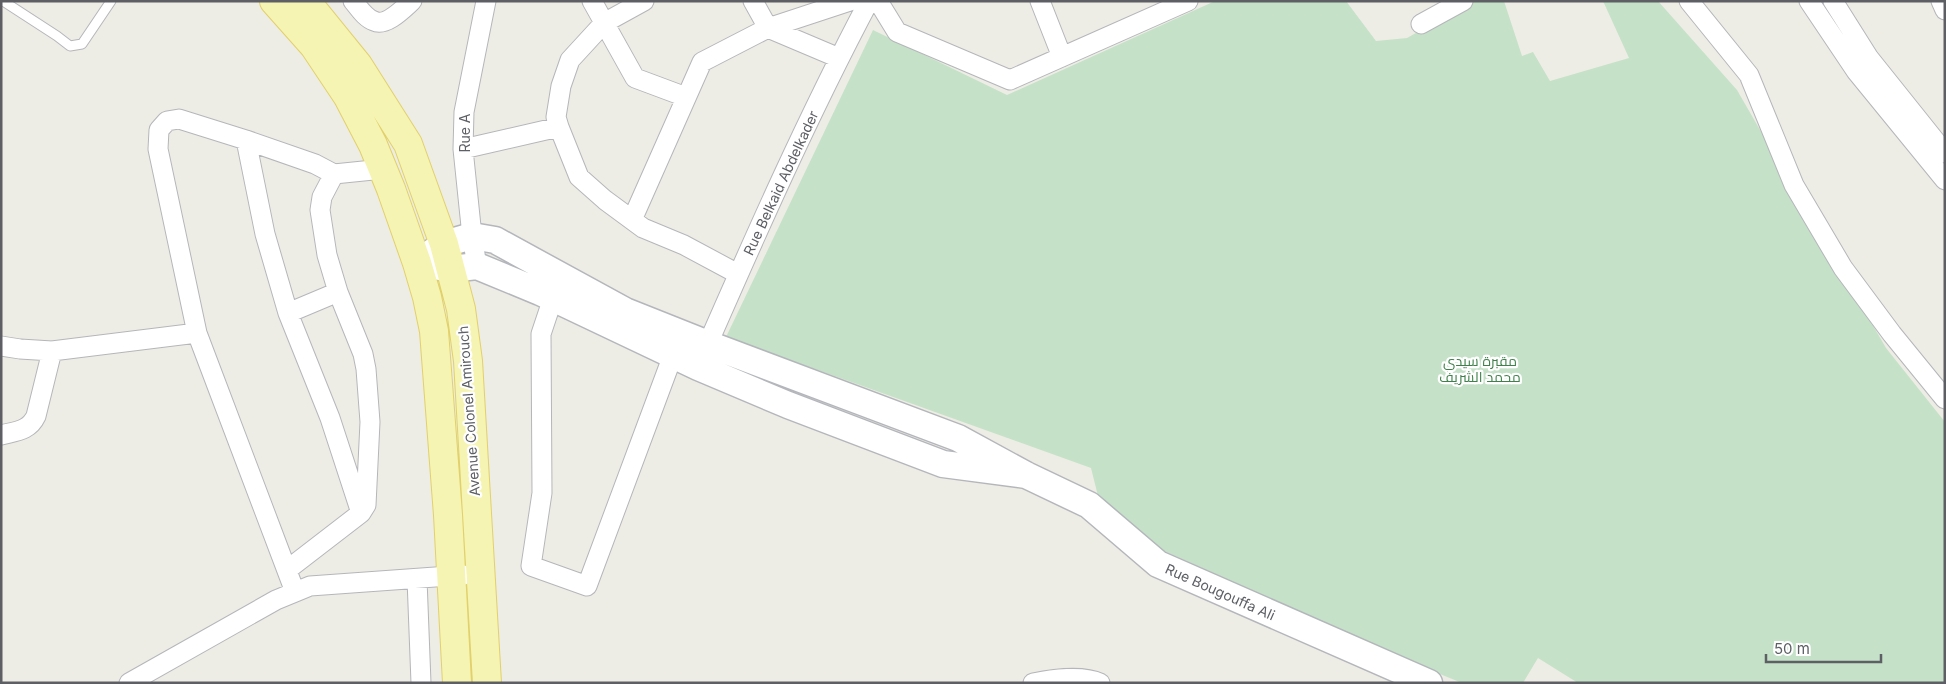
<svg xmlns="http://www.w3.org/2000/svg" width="1946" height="684" viewBox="0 0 1946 684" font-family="Inter,Cairo,sans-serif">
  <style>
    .green { fill: #c5e2c9 }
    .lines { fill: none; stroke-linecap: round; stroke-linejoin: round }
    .lane-casing { stroke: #b5b6bb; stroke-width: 11 }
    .street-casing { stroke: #b5b6bb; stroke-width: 21 }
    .secondary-casing { stroke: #b4b6bb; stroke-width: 29 }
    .primary-casing { stroke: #e1d06b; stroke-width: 30 }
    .lane { stroke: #fff; stroke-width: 9 }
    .street { stroke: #fff; stroke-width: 19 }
    .secondary { stroke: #fff; stroke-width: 26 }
    .primary { stroke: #f6f4b2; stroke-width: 28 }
    .labels { text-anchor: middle; stroke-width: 4.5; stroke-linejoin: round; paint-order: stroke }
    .street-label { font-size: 14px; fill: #5d5f64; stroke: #fff }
    .park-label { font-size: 14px; fill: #3f814b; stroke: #fff }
  </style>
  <rect width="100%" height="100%" fill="#eeede5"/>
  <!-- green -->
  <path class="green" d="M1215 1H1346L1376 41 1407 38 1472 1H1504L1522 56 1533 52 1550 81 1629 58 1603 1H1658L1737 90 1886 348 1945 422V683H1578L1538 658 1523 683H1462L1435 672 1162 550 1098 496 1091 468 726 337 873 30 1007 95Z"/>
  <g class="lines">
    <!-- lane casing -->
    <g class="lane-casing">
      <path id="lane" d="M3 1 57 36 70 46 82 44 111 1"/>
    </g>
    <!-- street casing -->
    <g class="street-casing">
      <path id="street" d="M353 1C359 8 365 18 374 21 386 27 403 9 412 1
        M592 1 635 78 686 97
        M644 1 604 23 570 60 561 86 556 117 559 127 579 177 605 200 643 228 684 245 738 274
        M753 1 768 28 839 58
        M878 1 897 32 1010 80 1188 1
        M1040 1 1062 57
        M1689 1 1749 75 1794 185 1843 268 1892 334 1945 399
        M1809 1 1856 71 1945 180
        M1833 1 1869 58 1945 153
        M1941 1 1945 10
        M1421 24 1463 1
        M246 140 265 234 288 313 330 418 361 513
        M463 149 559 127
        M632 220 702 62 768 28 850 1
        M477 266 472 236 463 149 464 112 486 1
        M553 298 541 334 542 493 531 566 587 586 673 355
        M288 313 338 292
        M1 346 20 349 52 351 197 333
        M703 355C755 236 808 116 869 1
        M1 435C16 431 29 431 36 416L52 351
        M287 570 361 513 366 505 370 422 366 369 363 354 338 292 327 255 320 210 322 197 334 174 383 169
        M417 579 421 683
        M295 592 197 333 158 149 159 130 167 121 179 119 246 140 315 164 334 174
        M129 683 276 600 310 586 463 575
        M1033 683C1052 679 1083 675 1100 683"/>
    </g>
    <!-- secondary casing -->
    <g class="secondary-casing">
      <path id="secondary" d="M1026 475 943 464 788 405 698 367 540 292 477 266 451 269 417 263 444 244 472 236 495 240 625 311 708 344 958 438 1026 475 1089 505 1158 564 1429 683"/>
    </g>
    <!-- primary casing -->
    <g class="primary-casing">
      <path id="primary" d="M274 1 314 46 348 97 373 145 391 189 417 263 427 297 434 331 448 515 457 683
        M306 1 358 65 408 144 444 244 461 309 468 361 487 683"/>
    </g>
    <!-- lane -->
    <use href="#lane" class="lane"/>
    <!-- street -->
    <use href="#street" class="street"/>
    <!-- secondary -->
    <use href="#secondary" class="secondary"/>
    <!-- primary -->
    <use href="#primary" class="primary"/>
  </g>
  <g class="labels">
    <!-- street labels -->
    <g class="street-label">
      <text transform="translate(465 133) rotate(-90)" y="5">Rue A</text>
      <text transform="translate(781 183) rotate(-65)" y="5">Rue Belkaid Abdelkader</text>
      <text transform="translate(469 411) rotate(-94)" y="5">Avenue Colonel Amirouch</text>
      <text transform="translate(1220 592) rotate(24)" y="5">Rue Bougouffa Ali</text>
    </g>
    <!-- park labels -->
    <g class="park-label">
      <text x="1480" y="366">مقبرة سيدي<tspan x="1480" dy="16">محمد الشريف</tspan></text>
    </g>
  </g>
  <!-- border -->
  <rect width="1946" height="684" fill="none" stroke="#5d5f64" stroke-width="5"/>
  <!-- scale -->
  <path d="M1766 654v8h115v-8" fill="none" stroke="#5d5f64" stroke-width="2.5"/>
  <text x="1774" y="654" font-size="15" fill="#5d5f64" stroke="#ffffff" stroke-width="4" paint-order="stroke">50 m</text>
</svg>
